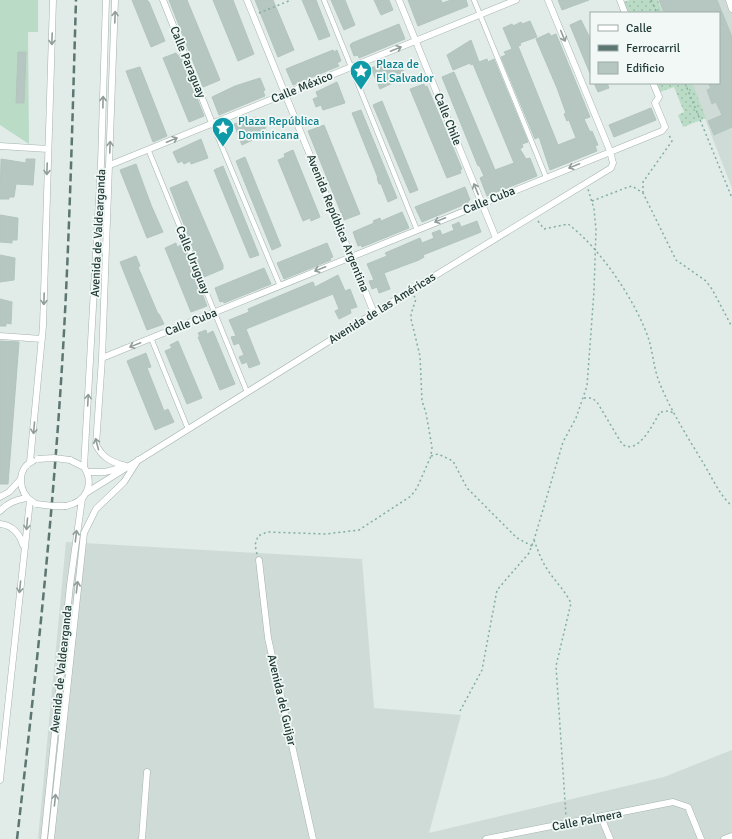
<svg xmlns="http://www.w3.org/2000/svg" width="732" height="839" viewBox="0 0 732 839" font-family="Signika,sans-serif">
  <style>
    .built { fill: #cfdbd6 }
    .grass { fill: #badcc6 }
    .park { fill: url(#park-dots) }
    .building { fill: #b6c6c1; stroke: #b3c5bf }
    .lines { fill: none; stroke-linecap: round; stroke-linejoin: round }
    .pedestrian-casing { stroke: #a4b3af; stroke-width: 5.5 }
    .minor-casing { stroke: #a4b3af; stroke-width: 7 }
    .path { stroke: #81aea4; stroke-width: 1.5; stroke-dasharray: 2 3; stroke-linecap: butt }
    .pedestrian { stroke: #fff; stroke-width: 4.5 }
    .minor { stroke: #fff; stroke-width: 6 }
    .rail { stroke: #5c7772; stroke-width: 2.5; stroke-dasharray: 8 4; stroke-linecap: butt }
    .minor-bridge-casing { stroke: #a4b3af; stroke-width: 7; stroke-linecap: butt }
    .minor-bridge { stroke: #fff; stroke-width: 6 }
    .oneway { stroke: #909d9b }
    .labels { text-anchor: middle; stroke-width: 3.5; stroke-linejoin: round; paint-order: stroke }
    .street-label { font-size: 12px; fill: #213b37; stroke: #f1f8f5 }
    .culture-label { font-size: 12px; fill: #0d838f; stroke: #f1f8f5; text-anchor: start }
  </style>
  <defs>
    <pattern id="park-dots" width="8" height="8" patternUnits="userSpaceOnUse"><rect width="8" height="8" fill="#badcc6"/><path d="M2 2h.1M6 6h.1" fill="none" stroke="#a0beab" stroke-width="1.8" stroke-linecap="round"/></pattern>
  </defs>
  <rect width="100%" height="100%" fill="#e1ebe7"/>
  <!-- built -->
  <path class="built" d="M659 0H732V188L691 83H719V13Z
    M66 542 362 559 374 708 461 715 429 833 664 777 732 750V839H38Z"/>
  <!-- grass -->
  <path class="grass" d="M0 0H38V32H28L29 144 0 125Z"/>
  <!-- park -->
  <path class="park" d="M630 0H658L663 13H628L624 2Z
    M657 83H692L706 118 683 127 678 115 684 112 674 87 660 92Z"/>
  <!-- building -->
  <path class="building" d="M132 0H147L149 2 165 41 151 47Z
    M169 0H187L220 80 203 87Z
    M213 0H233L254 54 238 61Z
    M255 0H273L294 50 278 57Z
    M302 0H316L330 36 319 40Z
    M331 0H345L355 25 344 30Z
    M374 0H389L393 10 381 15Z
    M408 0H441L442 3 451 0H466L468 6 418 26Z
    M558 0H589L562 10Z
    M659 0H717L732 37V127L714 135 708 121 722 115 716 102 712 104 707 90 711 88 708 83H719V13H664Z
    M581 20 591 40V76L570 25Z
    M530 21 537 37 520 43 521 45 518 46 558 145 576 138 569 120 567 121 564 114 566 113 557 88 536 39 549 33 551 36 556 34 590 117 584 119 590 132 592 131 598 145 595 146 597 151 550 170 539 137 535 139 501 57 506 55 504 52 512 49 503 28 512 24 513 26 521 22 522 24Z
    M399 24 405 39 359 58 358 55 354 56 350 45 352 43Z
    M471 40 479 62 487 59 488 62 494 59 528 142 522 144 523 147 520 149 526 159 530 158 537 176 487 196 480 178 484 176 479 165 478 166 442 77 454 72 495 170 514 163 473 64 471 65 470 63 453 70 447 55Z
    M333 50 334 52 337 50 341 61 337 63 339 66 293 85 286 69Z
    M18 52H26L24 103H16Z
    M176 53 178 56 180 55 204 116 189 122 163 58Z
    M393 61 395 65 400 63 404 72 399 74 401 79 380 89 371 68Z
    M140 67 167 136 153 142 126 71Z
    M260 78 265 90 263 91 265 96 219 115 212 97 235 86Z
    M337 82 345 103 323 110 321 105 316 107 313 99 318 97 316 92Z
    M594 83H607L609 88 598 92Z
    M424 84 425 87 427 86 462 169 460 170 461 173 447 178 410 89Z
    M382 101 418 190 410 193 373 105Z
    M651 108 656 120 614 137 609 125Z
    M361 110 397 198 388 202 381 184H379L377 178H378L352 113Z
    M256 117 257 121 262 119 266 128 261 130 263 135 242 145 234 124Z
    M324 125 360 214 344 220 308 131Z
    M201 139 208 158 191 164 190 161 184 164 182 161 178 163 173 152Z
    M293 150 320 217 311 221 310 218 303 221 278 160 285 157 284 154Z
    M245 157 281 246 272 250 236 161Z
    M1 159 26 163V159H35L33 185 16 184 14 197H9V199H0Z
    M136 164 151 205 163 232 147 238 120 170Z
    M223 166 259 255 250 258 214 170Z
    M187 181 223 265V269L204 277 170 188Z
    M465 187 470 200 468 201V203L422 222 415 207Z
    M402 212 409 228 362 247 361 245 358 246 353 232 374 223 373 221 380 218 381 221Z
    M0 215 18 218 17 240H12V243L0 242Z
    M477 221 481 232 423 255 424 257 419 260 384 273 390 289 379 293 377 287 372 289 369 281 374 280 367 264 387 256 385 253 420 238 422 243 434 238 432 233 440 230 442 235 454 230 452 225 455 224 459 222 461 227Z
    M176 243 177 247 183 244 207 306 191 312 165 248Z
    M327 243 333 257 330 258 331 260 284 279 277 263Z
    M0 255 15 258 14 280 0 282Z
    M136 256 140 266 138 267 158 314H159L164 324 147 330 120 262Z
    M264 268 271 284 224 303 223 301 220 302 215 288Z
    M338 275 345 291 350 289 357 307 350 309 351 313 339 319 335 311 339 309 333 294 246 329 260 364 249 368 247 362 242 364 239 357 244 355 239 343 234 345 231 337 236 336 229 320 249 312 248 309 310 283 313 282 315 287Z
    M0 299 12 302 11 324 6 323V326H0Z
    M206 330 207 334 213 331 235 384 220 390 198 337H200L198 333Z
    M0 341 19 342 8 484H0Z
    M178 341 202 398 187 404 165 351 172 348 170 345Z
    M146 353 151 367 147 368 164 411 168 409 174 422 155 430 127 361Z"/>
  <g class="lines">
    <!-- pedestrian casing -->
    <g class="pedestrian-casing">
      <path id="pedestrian" d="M324 0 417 230
        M474 0 546 177
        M212 123 280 286
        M148 149 247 392
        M151 338 188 429"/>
    </g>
    <!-- minor casing -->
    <g class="minor-casing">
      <path id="minor" d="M115 0 102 358 96 445C103 458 111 462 126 466
        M163 0 212 123
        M247 0 374 313
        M399 0 496 238
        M620 0 625 13
        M729 0 732 9
        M0 146 48 149
        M110 165 516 0
        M0 336 42 339
        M102 358 662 131 665 127 655 103 659 97 653 83
        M30 462 43 326 53 0
        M84 467 101 164 106 0
        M87 472H105L120 468
        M86 493 374 313 611 168 613 163 610 151 548 0
        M0 497 9 492 21 479
        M33 502C18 494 16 468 33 461
        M66 506C86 502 95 485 84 467L70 460
        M0 511C8 503 15 500 26 498
        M0 524C12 525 20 534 23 545
        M259 560 268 638 313 839
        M0 780 30 500
        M601 817 610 839
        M44 839 70 585 82 499
        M51 839 84 533 96 509 124 482 138 460
        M142 839 147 772
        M486 839 673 802 688 807 701 839
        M724 839 732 836"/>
    </g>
    <!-- path -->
    <path class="path" d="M651 0 657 13
      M259 13 291 0
      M685 83 732 198
      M643 193V182L672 141 668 133
      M592 201 628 187 632 186 643 193 676 260 706 281 712 289 732 327
      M538 221 544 229 568 224C600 248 636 301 649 340 653 354 654 370 660 384 671 411 687 436 702 461 711 475 719 495 732 506
      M584 398H592L597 402 622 444C638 456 653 424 660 412L669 411 674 413
      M431 456 438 454 453 461 467 488 517 538 532 546
      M534 540C538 551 542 562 549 572 556 582 565 591 571 603L556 666 566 816
      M257 554 255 545 258 536 267 532 326 534 359 530 411 496 417 488 431 456 432 447 426 413 422 401 420 356 411 319V314L416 299 414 296
      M460 711 482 670 497 590 529 553 534 540 563 442 576 418 587 386 594 291 596 230 594 209 588 189"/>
    <!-- pedestrian -->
    <use href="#pedestrian" class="pedestrian"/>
    <!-- minor -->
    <use href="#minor" class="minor"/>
    <!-- rail -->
    <path class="rail" d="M17 839C34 692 50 545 60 397 69 265 72 132 76 0"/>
    <!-- minor-bridge casing -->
    <g class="minor-bridge-casing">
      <path id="minor-bridge" d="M38 459 54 458 70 460
        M36 504 53 506H66"/>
    </g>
    <!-- minor-bridge -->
    <use href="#minor-bridge" class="minor-bridge"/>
  </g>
  <!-- one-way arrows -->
  <defs><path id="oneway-shaft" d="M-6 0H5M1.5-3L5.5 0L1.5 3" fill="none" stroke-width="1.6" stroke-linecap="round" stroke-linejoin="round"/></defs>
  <g class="oneway">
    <use href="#oneway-shaft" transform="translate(115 17) rotate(-88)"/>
    <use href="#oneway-shaft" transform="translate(563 36) rotate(68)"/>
    <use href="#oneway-shaft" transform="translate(52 39) rotate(92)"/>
    <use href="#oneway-shaft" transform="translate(396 49) rotate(-22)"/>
    <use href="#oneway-shaft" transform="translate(103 102) rotate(-89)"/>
    <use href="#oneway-shaft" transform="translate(172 140) rotate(-22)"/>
    <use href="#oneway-shaft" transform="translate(110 147) rotate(-88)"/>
    <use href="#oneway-shaft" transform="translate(574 166) rotate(158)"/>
    <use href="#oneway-shaft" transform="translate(47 169) rotate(92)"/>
    <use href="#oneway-shaft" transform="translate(476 189) rotate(-112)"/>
    <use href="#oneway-shaft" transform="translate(440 220) rotate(158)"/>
    <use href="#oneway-shaft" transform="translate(320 269) rotate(158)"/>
    <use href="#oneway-shaft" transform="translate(44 299) rotate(92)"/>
    <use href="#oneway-shaft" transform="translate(135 345) rotate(158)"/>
    <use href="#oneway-shaft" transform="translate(88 400) rotate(-87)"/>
    <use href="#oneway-shaft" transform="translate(34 428) rotate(95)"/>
    <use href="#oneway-shaft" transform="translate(97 444) rotate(-105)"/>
    <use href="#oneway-shaft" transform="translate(27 524) rotate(95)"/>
    <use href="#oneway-shaft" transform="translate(76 536) rotate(-83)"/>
    <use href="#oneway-shaft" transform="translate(20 587) rotate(96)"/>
    <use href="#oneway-shaft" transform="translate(77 587) rotate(-83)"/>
    <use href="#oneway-shaft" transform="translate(55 800) rotate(-84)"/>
  </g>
  <!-- icons -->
  <defs>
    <g id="sight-pin" transform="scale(1.15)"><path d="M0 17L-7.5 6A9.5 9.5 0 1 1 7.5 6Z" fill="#0f9aa8" stroke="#f1f8f5"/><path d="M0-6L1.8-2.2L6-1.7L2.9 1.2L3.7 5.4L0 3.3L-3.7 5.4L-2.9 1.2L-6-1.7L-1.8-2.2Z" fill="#fff"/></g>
  </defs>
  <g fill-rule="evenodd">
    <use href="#sight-pin" x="361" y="71"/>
    <use href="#sight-pin" x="223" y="128"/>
  </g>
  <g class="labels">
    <!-- street labels -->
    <g class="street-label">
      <text transform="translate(188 62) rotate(68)" y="4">Calle Paraguay</text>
      <text transform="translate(302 87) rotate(-22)" y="4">Calle México</text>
      <text transform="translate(448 119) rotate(68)" y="4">Calle Chile</text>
      <text transform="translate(489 200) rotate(-22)" y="4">Calle Cuba</text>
      <text transform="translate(338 223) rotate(68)" y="4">Avenida República Argentina</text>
      <text transform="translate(98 233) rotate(-87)" y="4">Avenida de Valdearganda</text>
      <text transform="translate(193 260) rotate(68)" y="4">Calle Uruguay</text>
      <text transform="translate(382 308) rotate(-32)" y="4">Avenida de las Américas</text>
      <text transform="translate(191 322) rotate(-22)" y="4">Calle Cuba</text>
      <text transform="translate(61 669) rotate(-84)" y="4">Avenida de Valdearganda</text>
      <text transform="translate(282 700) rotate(77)" y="4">Avenida del Guijar</text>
      <text transform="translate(587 820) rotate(-11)" y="4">Calle Palmera</text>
    </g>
    <!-- culture labels -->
    <g class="culture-label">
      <text x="376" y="68">Plaza de<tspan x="376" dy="14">El Salvador</tspan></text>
      <text x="238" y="125">Plaza República<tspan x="238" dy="14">Dominicana</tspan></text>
    </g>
  </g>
  <!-- legend -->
  <rect x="590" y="12" width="130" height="72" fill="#f1f8f5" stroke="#9eaca9"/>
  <rect x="598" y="25" width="20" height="6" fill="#ffffff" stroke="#9eaca9"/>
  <text x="626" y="32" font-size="12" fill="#213b37">Calle</text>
  <rect x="598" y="45" width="20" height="6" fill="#5c7772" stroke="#9eaca9"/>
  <text x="626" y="52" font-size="12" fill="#213b37">Ferrocarril</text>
  <rect x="598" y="62" width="20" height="12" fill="#b6c6c1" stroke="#9eaca9"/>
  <text x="626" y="72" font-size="12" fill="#213b37">Edificio</text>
</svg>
